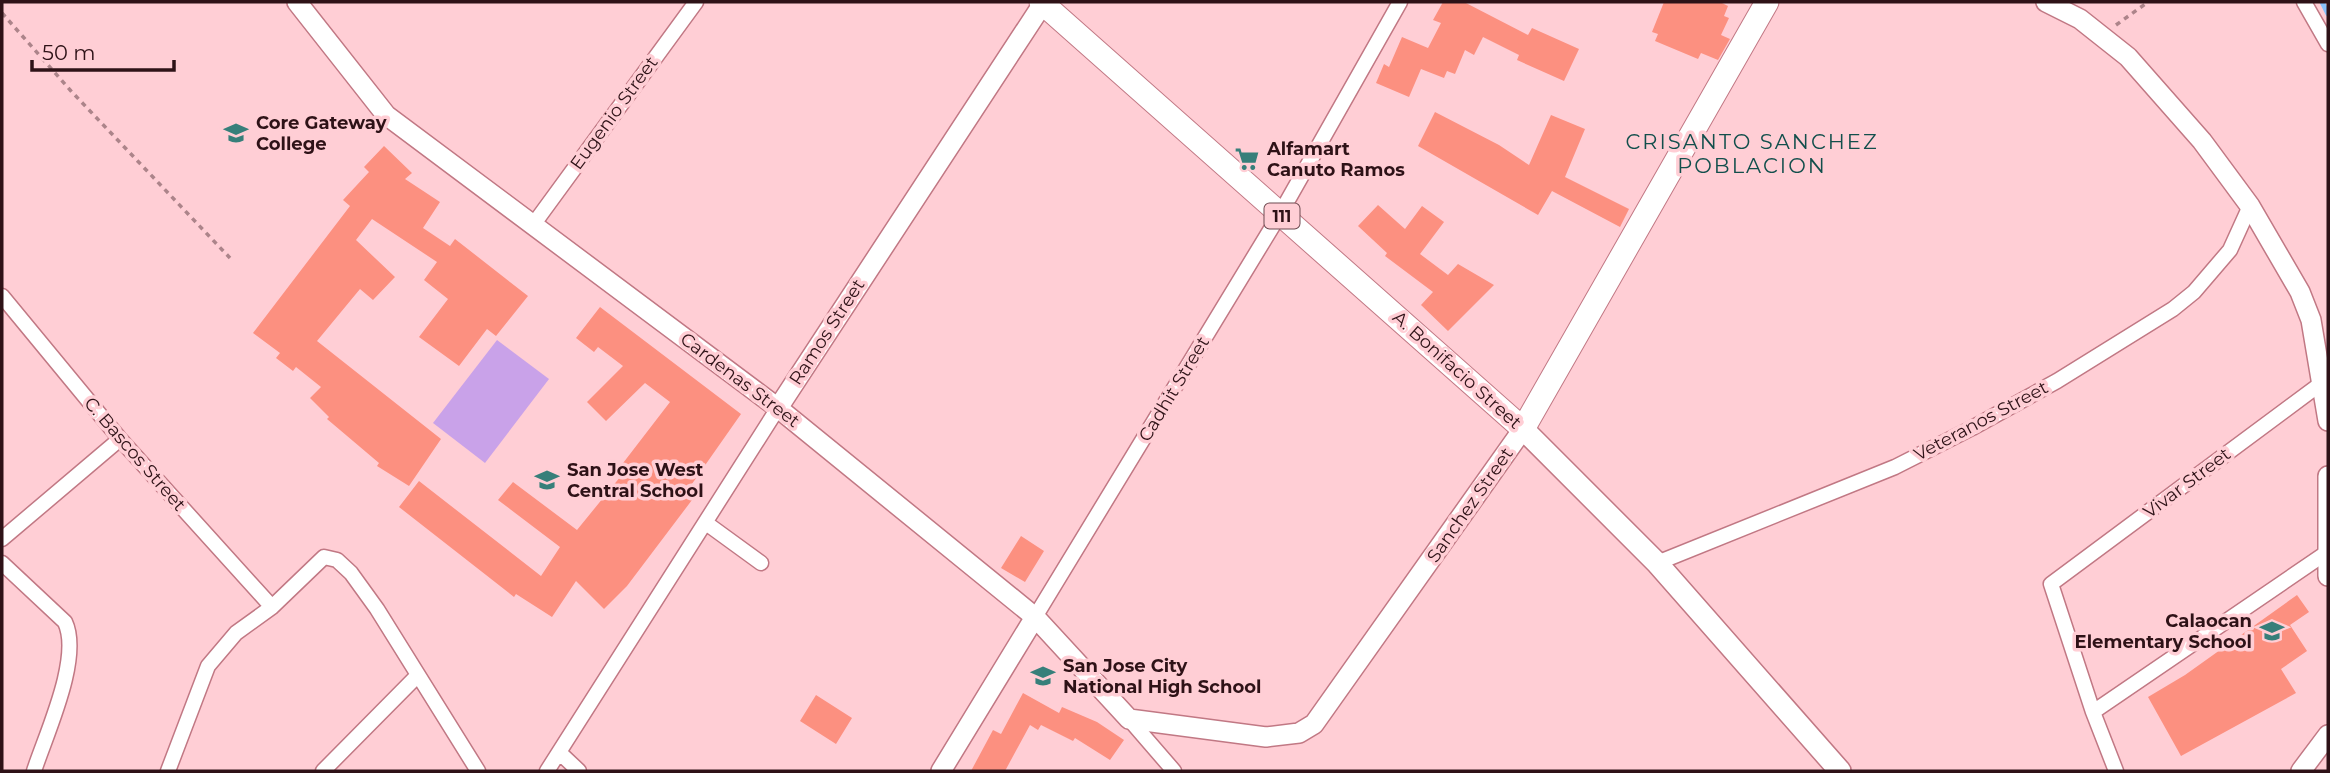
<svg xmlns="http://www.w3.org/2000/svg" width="2330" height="773" viewBox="0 0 2330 773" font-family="Montserrat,sans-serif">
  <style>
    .green { fill: #c9a2e9 }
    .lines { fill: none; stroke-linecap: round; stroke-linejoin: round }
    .stream { stroke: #89c2fb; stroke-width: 5 }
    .building { fill: #fc9080 }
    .minor-casing { stroke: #c17884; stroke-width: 17 }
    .tertiary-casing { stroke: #c17884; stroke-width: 22 }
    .secondary-casing { stroke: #c17884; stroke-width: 24 }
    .primary-casing { stroke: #c17884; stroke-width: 25 }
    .path { stroke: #ac848a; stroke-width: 3.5; stroke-dasharray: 5 5; stroke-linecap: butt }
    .minor { stroke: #fff; stroke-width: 14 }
    .tertiary { stroke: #fff; stroke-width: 19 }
    .secondary { stroke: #fff; stroke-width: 21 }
    .primary { stroke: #fff; stroke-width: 23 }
    .labels { text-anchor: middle; stroke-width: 7; stroke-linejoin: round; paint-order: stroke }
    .shield { fill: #ffced5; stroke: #6d4a50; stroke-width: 2 }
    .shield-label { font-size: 16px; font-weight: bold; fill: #2e1217 }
    .street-label { font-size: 18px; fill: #2e1217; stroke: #ffced5 }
    .poi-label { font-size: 18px; font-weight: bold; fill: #2e1217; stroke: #ffced5; text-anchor: start }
    .quarter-label { font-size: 21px; letter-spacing: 2px; fill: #124f4c; stroke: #ffced5 }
  </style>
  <rect width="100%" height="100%" fill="#ffced5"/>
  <!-- green -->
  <path class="green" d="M497 340 549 379 485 463 433 423Z"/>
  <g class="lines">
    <!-- stream -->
    <path class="stream" d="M2322 2 2328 14"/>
  </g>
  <!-- building -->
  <path class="building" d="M1443 2H1464L1528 35 1532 28 1579 49 1564 81 1517 60 1519 55 1483 37 1474 55 1465 50 1455 74 1447 71 1444 78 1421 69 1409 97 1376 83 1384 64 1389 67 1402 37 1428 48 1441 23 1433 20Z
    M1664 2H1720L1728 6 1724 16 1729 18 1721 35 1730 39 1718 60 1701 53 1698 59 1655 41 1658 34 1652 32Z
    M1435 112 1499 145 1529 165 1551 115 1585 129 1565 177 1629 209 1620 227 1552 191 1538 215 1418 146Z
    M384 146 412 173 405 179 440 202 423 228 450 246 455 239 528 296 496 336 487 329 459 366 419 337 448 299 424 280 437 262 372 219 356 240 395 277 373 300 360 289 317 341 441 439 409 486 377 466 379 463 327 419 329 417 310 398 321 387 296 367 293 371 276 358 280 353 253 333 350 206 343 200 369 172 364 167Z
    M1378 205 1405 229 1422 206 1444 222 1420 254 1448 275 1458 264 1494 285 1448 331 1421 305 1433 292 1385 256 1387 253 1358 226Z
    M600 307 741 414 687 491 695 496 627 586 604 609 576 581 552 617 516 594 514 597 399 507 419 481 541 576 560 547 498 500 513 482 577 530 625 471 620 467 670 402 645 383 606 421 587 402 623 366 598 347 594 352 576 338Z
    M1021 536 1044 551 1025 582 1001 568Z
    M2297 595 2309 612 2290 625 2307 651 2281 669 2296 693 2181 756 2148 697 2185 675Z
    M1023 693 1059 713 1062 707 1097 722 1124 740 1110 760 1075 738 1073 741 1041 725 1038 730 1030 725 1005 771H971L993 730 1001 734Z
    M816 695 852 718 836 744 800 721Z"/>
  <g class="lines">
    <!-- minor casing -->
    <g class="minor-casing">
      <path id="minor" d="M2304 2 2328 44
        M533 225 696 2
        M2 296 120 439 272 607
        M706 523 761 563
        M2 539 120 439
        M2 563 65 622C82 658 46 734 34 771
        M1657 563 1895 467 1972 428 2057 381 2173 309 2194 292 2230 250 2250 206
        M1035 617 1280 214 1400 2
        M2093 712 2326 553
        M1129 719 1174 771
        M561 754 579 771
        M168 771 208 666 236 633 272 607 324 557 337 560 351 573 377 609 478 771
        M323 771 418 675
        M547 771 778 408
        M2116 771 2093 712 2051 584 2323 382"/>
    </g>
    <!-- tertiary casing -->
    <g class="tertiary-casing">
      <path id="tertiary" d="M297 2 386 115 778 408 1035 617 1129 719 1266 737 1299 733 1314 724 1523 429
        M2046 2 2080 19 2128 57 2202 141 2250 206 2300 292 2311 320 2328 421
        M778 408 1044 2
        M2328 476V576
        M941 771 1035 617
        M2301 771 2328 735"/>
    </g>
    <!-- secondary casing -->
    <g class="secondary-casing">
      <path id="secondary" d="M1523 429 1657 563 1840 771"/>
    </g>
    <!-- primary casing -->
    <g class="primary-casing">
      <path id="primary" d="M1041 2 1523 429 1767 2"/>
    </g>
    <!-- path -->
    <path class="path" d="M2 13 71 91 230 258
      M2116 25 2148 2"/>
    <!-- minor -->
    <use href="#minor" class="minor"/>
    <!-- tertiary -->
    <use href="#tertiary" class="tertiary"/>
    <!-- secondary -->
    <use href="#secondary" class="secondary"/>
    <!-- primary -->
    <use href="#primary" class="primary"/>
  </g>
  <!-- icons -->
  <defs>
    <g id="university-bare" transform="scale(1.89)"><path d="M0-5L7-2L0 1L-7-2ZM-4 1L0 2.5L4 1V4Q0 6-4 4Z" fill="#377f7a" stroke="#ffced5" stroke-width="2.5" paint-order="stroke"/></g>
    <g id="supermarket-bare" transform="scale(1.89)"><path d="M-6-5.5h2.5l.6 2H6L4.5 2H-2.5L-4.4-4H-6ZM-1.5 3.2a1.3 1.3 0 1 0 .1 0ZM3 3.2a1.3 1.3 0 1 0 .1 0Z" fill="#377f7a" stroke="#ffced5" stroke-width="2.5" paint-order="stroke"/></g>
    <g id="school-bare" transform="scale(1.89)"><path d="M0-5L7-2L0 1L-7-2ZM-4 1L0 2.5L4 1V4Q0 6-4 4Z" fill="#377f7a" stroke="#ffced5" stroke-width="2.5" paint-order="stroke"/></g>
  </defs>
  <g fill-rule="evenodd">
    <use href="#university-bare" x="236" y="133"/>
    <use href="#supermarket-bare" x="1247" y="159"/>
    <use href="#school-bare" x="547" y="480"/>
    <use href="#school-bare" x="2272" y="631"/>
    <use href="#school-bare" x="1043" y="676"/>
  </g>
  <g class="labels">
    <!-- shield labels -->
    <rect class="shield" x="1264.5" y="203.5" width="35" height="25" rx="5"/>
    <g class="shield-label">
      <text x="1282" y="222">111</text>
    </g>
    <!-- street labels -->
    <g class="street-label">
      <text transform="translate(614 113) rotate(-54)" y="6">Eugenio Street</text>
      <text transform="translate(827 332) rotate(-57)" y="6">Ramos Street</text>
      <text transform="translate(1457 370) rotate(42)" y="6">A. Bonifacio Street</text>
      <text transform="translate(740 380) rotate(37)" y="6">Cardenas Street</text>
      <text transform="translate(1174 389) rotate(-59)" y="6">Cadhit Street</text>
      <text transform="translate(1981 421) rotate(-28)" y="6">Veteranos Street</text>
      <text transform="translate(135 454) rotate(49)" y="6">C. Bascos Street</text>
      <text transform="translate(2187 483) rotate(-37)" y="6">Vivar Street</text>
      <text transform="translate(1470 505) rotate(-55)" y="6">Sanchez Street</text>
    </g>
    <!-- poi labels -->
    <g class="poi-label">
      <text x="256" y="129">Core Gateway<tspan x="256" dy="21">College</tspan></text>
      <text x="1267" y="155">Alfamart<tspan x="1267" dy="21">Canuto Ramos</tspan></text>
      <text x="567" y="476">San Jose West<tspan x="567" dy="21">Central School</tspan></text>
      <text x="2252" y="627" text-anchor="end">Calaocan<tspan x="2252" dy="21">Elementary School</tspan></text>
      <text x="1063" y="672">San Jose City<tspan x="1063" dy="21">National High School</tspan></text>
    </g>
    <!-- quarter labels -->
    <g class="quarter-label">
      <text x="1752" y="149">CRISANTO SANCHEZ<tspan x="1752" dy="24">POBLACION</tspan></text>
    </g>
  </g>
  <!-- border -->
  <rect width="2330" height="773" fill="none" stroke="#2e1217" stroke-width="7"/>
  <!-- scale -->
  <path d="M32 60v10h142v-10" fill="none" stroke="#2e1217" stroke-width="3.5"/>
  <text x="42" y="60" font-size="21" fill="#2e1217" stroke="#ffced5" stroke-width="5" paint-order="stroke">50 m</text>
</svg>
